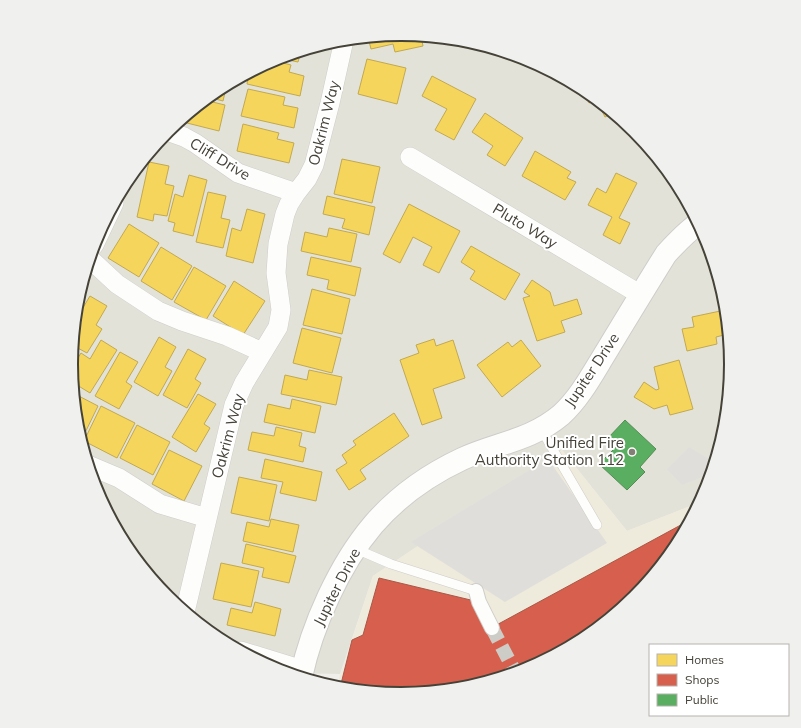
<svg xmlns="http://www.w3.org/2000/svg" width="801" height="728" viewBox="0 0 801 728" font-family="Mulish,sans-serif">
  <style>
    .residential { fill: #e3e2d9 }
    .commercial { fill: #eeeadc }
    .parking { fill: #dfdeda }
    .homes { fill: #f6d55c; stroke: #c1a951 }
    .shops { fill: #d6604d; stroke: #aa5747 }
    .public { fill: #5aae61; stroke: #548e55 }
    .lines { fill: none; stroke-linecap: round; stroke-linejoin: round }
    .pedestrian-tunnel { stroke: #ceccc6; stroke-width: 14; stroke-dasharray: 14 7; stroke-linecap: butt }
    .service-casing { stroke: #cecdc8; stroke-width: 10 }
    .pedestrian-casing { stroke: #cecdc8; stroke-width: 16 }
    .minor-casing { stroke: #cecdc8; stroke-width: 20 }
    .tertiary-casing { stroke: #cecdc8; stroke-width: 24 }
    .service { stroke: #fdfdfc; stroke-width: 9 }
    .pedestrian { stroke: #fdfdfc; stroke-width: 14 }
    .minor { stroke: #fdfdfc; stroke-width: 19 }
    .tertiary { stroke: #fdfdfc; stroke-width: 22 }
    .poi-dot { fill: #817f76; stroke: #fff; stroke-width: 1.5 }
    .labels { text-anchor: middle; stroke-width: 4; stroke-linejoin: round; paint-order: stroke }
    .street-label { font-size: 15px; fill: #454238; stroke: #fff }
    .poi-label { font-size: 15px; fill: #454238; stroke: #fff; text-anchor: end }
    .rim { fill: none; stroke: #454238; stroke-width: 2 }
  </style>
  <rect width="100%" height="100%" fill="#f0efea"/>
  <!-- residential -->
  <path class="residential" d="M401 34 465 40 527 59 584 90 634 131 675 181 705 238 724 300 730 364 724 429 705 490 698 503 627 531 562 450 373 576 340 674 289 673 274 669 217 638 167 597 126 547 96 490 77 428 71 364 77 299 96 238 126 180 167 130 217 89 274 59 336 40Z"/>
  <!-- commercial -->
  <path class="commercial" d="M562 450 627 531 698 503 675 548 465 688 400 694 336 688 373 576Z"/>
  <!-- parking -->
  <path class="parking" d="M689 447 707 458 713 465 711 473 682 485 667 469Z
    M548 459 607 543 505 602 411 542Z"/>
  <!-- homes -->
  <path class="homes" d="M401 34 421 36 423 46 395 52 393 44 371 49 368 37Z
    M301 51 298 62 279 58Z
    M367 59 406 68 397 104 358 94Z
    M272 60 291 65 289 72 304 76 300 96 247 84 249 72Z
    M432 76 476 99 454 140 435 130 447 109 422 96Z
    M227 84 223 101 208 97 217 89Z
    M248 89 285 97 283 105 298 108 294 128 241 116Z
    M586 91 596 100 589 103 585 95Z
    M204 100 225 105 219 131 179 121Z
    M597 101 613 113 605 117Z
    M485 113 523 138 505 166 487 155 493 146 472 132Z
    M243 124 279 133 277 139 294 143 289 163 237 151Z
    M535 151 571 172 567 178 576 182 565 200 522 176Z
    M342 159 380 167 372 203 334 194Z
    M149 162 169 166 165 184 174 186 167 216 154 214 153 221 137 217Z
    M661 163 675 181 676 182 672 184Z
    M616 173 637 183 619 218 630 223 620 244 603 235 612 217 588 205 597 188 606 193Z
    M189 175 207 180 193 236 173 231 175 223 168 221 175 194 183 197Z
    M208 192 226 196 221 218 230 220 223 248 196 242Z
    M327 196 375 207 369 235 342 228 345 219 323 214Z
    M409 204 460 231 439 273 423 265 432 247 413 237 400 263 383 254Z
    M247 209 265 214 253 263 226 256 232 228 241 231Z
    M129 224 159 243 139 277 108 258Z
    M329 228 357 234 351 262 301 251 305 232 327 237Z
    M471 246 520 274 505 300 470 279 475 271 461 262Z
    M161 247 192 266 172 300 141 281Z
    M311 257 361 268 355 296 327 289 329 280 307 275Z
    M194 267 226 286 206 320 174 302Z
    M532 280 550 292 554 306 577 299 582 314 561 321 565 332 537 341 523 298 530 296 524 292Z
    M234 281 265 301 243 335 213 316Z
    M312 289 350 299 342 334 303 325Z
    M90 296 107 306 96 325 102 329 87 353 72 345 75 321Z
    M725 310 728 334 716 337 717 344 687 351 682 329 694 327 692 317Z
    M302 328 341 338 332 373 293 363Z
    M159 337 176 347 165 367 172 371 158 396 134 382Z
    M434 339 436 346 453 340 465 378 433 389 442 418 422 425 400 360 419 353 416 345Z
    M101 340 117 350 90 393 72 382 71 369 81 353 90 359Z
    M521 340 541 366 502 397 477 365 508 342 512 347Z
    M188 349 206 359 195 379 201 383 187 408 163 395Z
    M120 352 138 362 126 382 132 386 119 409 95 396Z
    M679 360 693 409 670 415 667 405 654 409 634 397 644 382 656 390 659 389 654 367Z
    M309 370 342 377 336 405 281 394 285 375 307 380Z
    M73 393 98 406 81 441 77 428Z
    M198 394 216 404 204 424 210 428 196 452 172 437Z
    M292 399 321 406 315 433 264 422 268 404 290 409Z
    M101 406 135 423 117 458 84 441Z
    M394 413 409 436 360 470 366 479 349 490 336 470 347 463 342 455 356 445 353 441Z
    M137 425 170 442 153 475 120 458Z
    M276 427 302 433 299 446 306 448 303 462 248 450 252 432 274 436Z
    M169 450 202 466 184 501 152 484Z
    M265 459 322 472 316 501 280 493 283 482 261 478Z
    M239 477 277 485 269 521 231 513Z
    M271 519 299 525 293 552 243 541 247 522 269 527Z
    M246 544 296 556 289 583 262 577 264 568 242 563Z
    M221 563 259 571 251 607 213 599Z
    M255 602 281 609 275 636 227 625 231 608 252 613Z"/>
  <!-- shops -->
  <path class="shops" d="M690 520 675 548 634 598 584 639 527 669 465 688 400 694 340 688 352 640 363 635 379 578 479 602 491 628Z"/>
  <!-- public -->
  <path class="public" d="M625 420 656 449 640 467 645 472 627 490 599 464 617 446 608 438Z"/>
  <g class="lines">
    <!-- pedestrian-tunnel -->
    <path class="pedestrian-tunnel" d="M492 628 515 672"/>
    <!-- service casing -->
    <g class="service-casing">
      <path id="service" d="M541 429 597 525
        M356 549 391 564 476 591"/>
    </g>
    <!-- pedestrian casing -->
    <g class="pedestrian-casing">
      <path id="pedestrian" d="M476 591 479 602 492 628"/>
    </g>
    <!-- minor casing -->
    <g class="minor-casing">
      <path id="minor" d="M167 131 184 137 195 143 238 173 296 193
        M410 157 641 295
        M94 245 114 203
        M89 258 117 284 158 311 182 321 227 336 262 352
        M88 465 119 478 160 504 207 518
        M185 612 234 405 244 383 278 327 281 310 276 273 278 244 285 214 289 204 296 193 307 179 314 165 330 103 344 40
        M241 651 303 670"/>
    </g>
    <!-- tertiary casing -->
    <g class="tertiary-casing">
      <path id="tertiary" d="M301 677C312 626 339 565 373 525 397 497 428 475 462 459 496 443 530 441 561 415 580 398 593 373 606 352 626 319 646 286 666 254 676 243 686 232 698 224"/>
    </g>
    <!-- service -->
    <use href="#service" class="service"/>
    <!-- pedestrian -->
    <use href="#pedestrian" class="pedestrian"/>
    <!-- minor -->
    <use href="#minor" class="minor"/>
    <!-- tertiary -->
    <use href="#tertiary" class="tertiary"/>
  </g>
  <!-- markers -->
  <circle class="poi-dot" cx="632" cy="452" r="4"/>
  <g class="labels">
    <!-- street labels -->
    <g class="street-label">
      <text transform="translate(324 123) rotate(-76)" y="5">Oakrim Way</text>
      <text transform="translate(220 159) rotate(31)" y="5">Cliff Drive</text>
      <text transform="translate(525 226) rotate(31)" y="5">Pluto Way</text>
      <text transform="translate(592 370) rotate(-56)" y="5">Jupiter Drive</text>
      <text transform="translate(228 436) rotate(-75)" y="5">Oakrim Way</text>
      <text transform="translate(337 587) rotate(-63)" y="5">Jupiter Drive</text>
    </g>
    <!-- poi labels -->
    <g class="poi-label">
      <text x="624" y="448">Unified Fire<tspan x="624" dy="17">Authority Station 112</tspan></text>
    </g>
  </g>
  <!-- crop -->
  <path d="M0 0H801V728H0ZM78 364a323 323 0 1 1 646 0a323 323 0 1 1-646 0Z" fill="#f0f0ef" fill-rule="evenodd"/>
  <path class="rim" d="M78 364a323 323 0 1 1 646 0a323 323 0 1 1-646 0Z"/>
  <!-- legend -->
  <rect x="649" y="644" width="140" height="72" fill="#ffffff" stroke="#b5b3af"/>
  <rect x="657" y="654" width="20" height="12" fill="#f6d55c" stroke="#b5b3af"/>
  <text x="685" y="664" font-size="12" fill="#454238">Homes</text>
  <rect x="657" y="674" width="20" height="12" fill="#d6604d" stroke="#b5b3af"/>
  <text x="685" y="684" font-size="12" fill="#454238">Shops</text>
  <rect x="657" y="694" width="20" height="12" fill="#5aae61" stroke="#b5b3af"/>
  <text x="685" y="704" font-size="12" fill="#454238">Public</text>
</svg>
